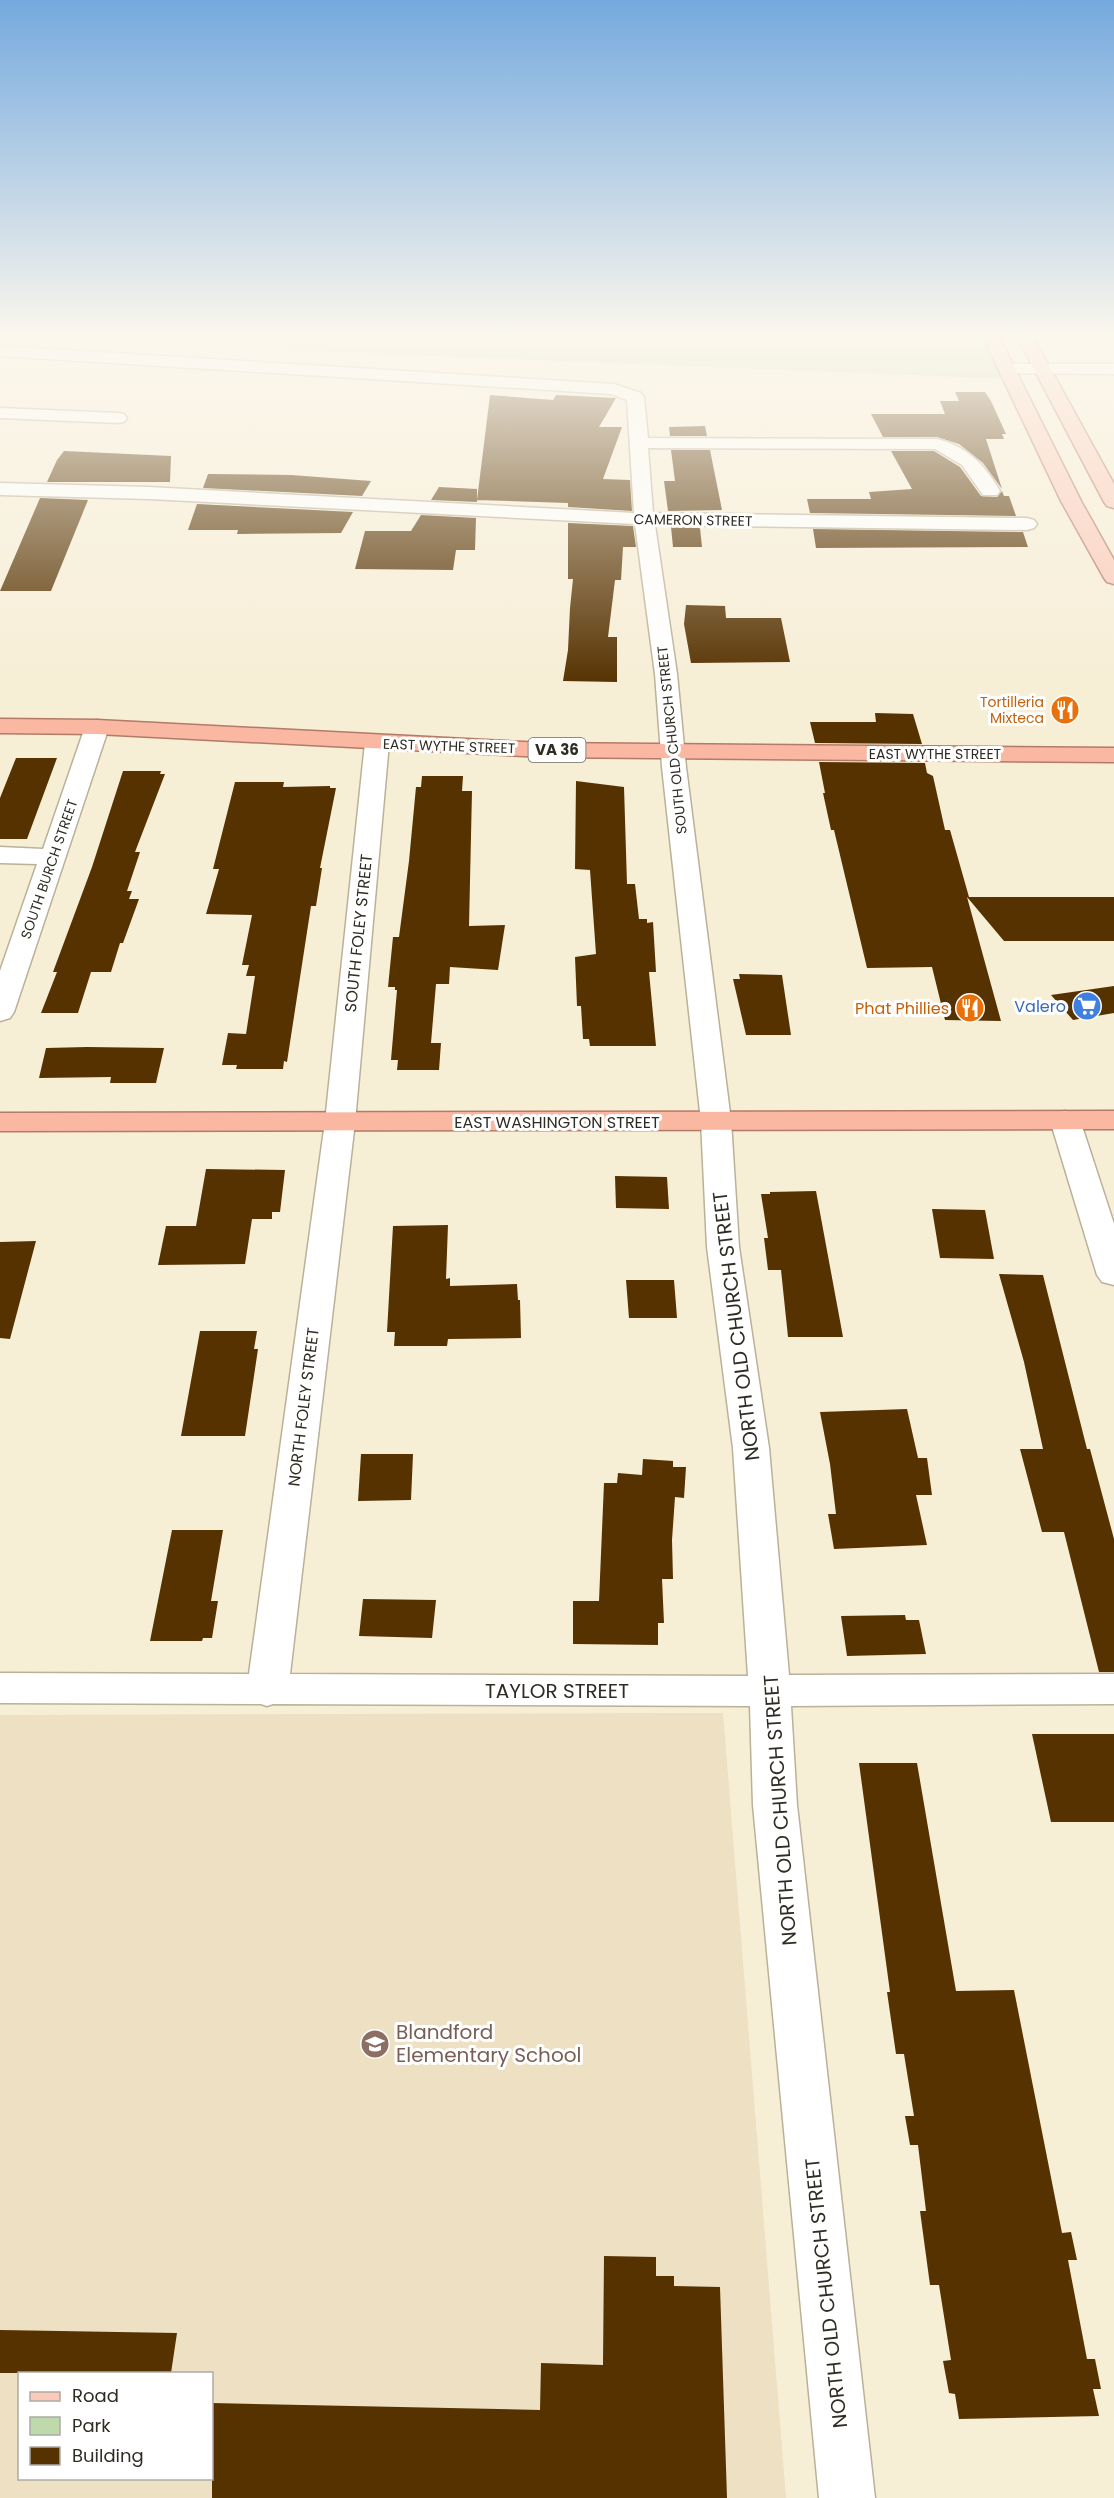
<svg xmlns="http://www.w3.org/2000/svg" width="1114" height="2498" viewBox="0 0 1114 2498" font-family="Poppins,sans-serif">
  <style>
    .built { fill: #ede0c3; fill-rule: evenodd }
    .green { fill: #bed9aa }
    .building { fill: #563201 }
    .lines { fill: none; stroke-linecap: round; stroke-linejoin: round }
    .minor-casing { stroke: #bab19b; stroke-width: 3 }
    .primary-casing { stroke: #b27b67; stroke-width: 3 }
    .trunk-casing { stroke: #b27b67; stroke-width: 3 }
    .minor { fill: #fff; fill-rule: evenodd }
    .primary { fill: #fbcab9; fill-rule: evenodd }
    .trunk { fill: #fab8a2; fill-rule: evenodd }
    .labels { text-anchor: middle; stroke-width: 6; stroke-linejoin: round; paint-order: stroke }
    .far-street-label { font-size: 14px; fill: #2f2c23; stroke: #fff }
    .far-food-label { font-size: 14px; fill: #c56008; stroke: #fff; text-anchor: end }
    .shield { fill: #fff; stroke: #6d6b65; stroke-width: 1.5 }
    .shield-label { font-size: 15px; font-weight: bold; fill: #2f2c23 }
    .street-label { font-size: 16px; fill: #2f2c23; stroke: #fff }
    .shop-label { font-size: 16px; fill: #366cbe; stroke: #fff; text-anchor: end }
    .food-label { font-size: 16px; fill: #c56008; stroke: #fff; text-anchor: end }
    .near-street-label { font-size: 20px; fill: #2f2c23; stroke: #fff }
    .near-education-label { font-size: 20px; fill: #785e54; stroke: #fff; text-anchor: start }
  </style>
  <rect width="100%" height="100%" fill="#f7eed6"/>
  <!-- built -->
  <path class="built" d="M723 1713 786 2498H0V1715ZM20 2374H212V2478H20Z"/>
  <!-- green -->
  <path class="green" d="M0 335H986L1012 379 0 339Z"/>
  <!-- building -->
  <path class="building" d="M955 392H985L991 401 1006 434H1002L1004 439H986L1002 489 983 463 959 444 937 437H883L871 414H945L940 401H959Z
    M490 395 553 400 556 395 616 398 599 427H622L603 479 630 480 632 511 568 507V503L477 500Z
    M705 426 707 436H670L669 427Z
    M671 450H710L722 510 668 511 664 481H675Z
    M64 451 171 456 170 482H47L57 460Z
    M891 451H934L960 467 981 496 997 497 1002 491 1004 496H1009L1016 516 810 513 807 499H871L869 492 912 489Z
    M208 474 291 475 371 481 362 496 203 488Z
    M439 487 477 489V502L431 500Z
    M40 498 88 500 51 591H0Z
    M197 504 353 512 341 533 237 534 238 530H188Z
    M421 515 476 518 475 550H456L453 570 355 569 365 531H411Z
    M568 523 633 526 636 547H623L621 580H615L608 637H617V682L563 681 568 650 570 608 573 579H568Z
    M671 527 700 528 702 547H673Z
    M813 529 1023 532 1028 547 816 548Z
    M686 605 725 606 726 618H781L790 662 691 663 684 624Z
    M875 713 913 714 922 744 815 743 810 722H876Z
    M16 758H57L27 839H0V798Z
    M819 762 925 763 927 773 933 776 945 830H950L969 897H1114V941H1004L967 897 1001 1021 945 1020 932 967 867 968 834 830H831L823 793H825Z
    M123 771H161L160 774H165L135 852H140L127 891H132L129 899H139L123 943H120L111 972H91L78 1013H41L57 972H53L92 867Z
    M422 776H463L462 791H472L469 926 505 925 498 970 450 967 449 984H436L431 1043H441L439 1070H397L398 1060H391L397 990H395V987H388L393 937H399L409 861 416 787H421Z
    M576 781 624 787 627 884H635L639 919H647V923L653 922 656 972H649L656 1046H590L589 1039H583L581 1006H577L575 957 596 954 590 870 575 869Z
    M235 782H284L283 787 330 786V788H336L320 868H322L316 906H311L287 1062 284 1061 283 1069H236L237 1065H222L228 1033 246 1034 255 976H246L249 965H242L252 915 206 914 219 869H213Z
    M739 974 782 975 791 1035H746L733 979H740Z
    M1114 986V1013L1073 1020 1051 995Z
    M87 1047 164 1048 156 1083H110L111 1077 39 1078 46 1048Z
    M206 1169 285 1170 280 1212H272V1219H252L245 1264 158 1265 166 1226H196Z
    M615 1176 667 1177 669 1209 616 1208Z
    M816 1191 843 1337H788L781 1270H768L764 1238H768L761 1194H770V1192Z
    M932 1209 985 1210 994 1259 940 1258Z
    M448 1225 446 1279 450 1278V1286L517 1284 518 1300H520L521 1338 448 1339 447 1346H394L395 1332H387L393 1226Z
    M36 1241 10 1339 0 1338V1242Z
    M999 1274 1043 1275 1087 1449H1090L1114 1539V1672H1099L1064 1532H1042L1020 1449H1043L1024 1362Z
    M626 1280H674L677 1318H629Z
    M200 1331H257L254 1349H258L245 1436H181Z
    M907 1409 918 1458H927L932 1495H916L927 1545 834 1549 828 1514H836L830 1464 820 1412Z
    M361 1454H413L411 1500 358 1501Z
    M643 1459 673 1461V1467H686L684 1498 675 1497 672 1540 673 1579H662L664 1623H658V1645L573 1644V1601H599L604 1483H617L618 1473 642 1475Z
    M172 1530H223L211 1601H218L212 1638H203L202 1641H150Z
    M363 1599 436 1600 432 1638 359 1636Z
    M905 1615 906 1620H919L926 1654 847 1656 841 1616Z
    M1032 1734H1114V1822H1051Z
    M859 1763H917L956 1991 1014 1990 1062 2233 1071 2232 1077 2260H1068L1087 2359H1095L1101 2389H1093L1099 2416 959 2419 955 2394 949 2393 943 2361 951 2360 939 2285H930L920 2211H926L918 2145H910L905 2116H914L904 2054H896L887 1992H890Z
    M604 2256 656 2257V2276H674V2286L720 2287 727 2498H212V2403L540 2410 541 2363 603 2365Z
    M0 2330 177 2333 171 2373H0Z"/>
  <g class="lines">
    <!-- minor casing -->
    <g class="minor-casing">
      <path id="minor" d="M0 346 614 384 641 393 644 397 648 438 937 439C967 446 985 465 1000 491L997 495H983L962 465 935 449 648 448 653 513 1027 518 1034 520 1037 524 1034 528 1027 530 655 525 677 674 686 767 731 1121 739 1247 769 1448 789 1675 1114 1674V1704L791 1706 797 1805 875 2498H819L753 1805 750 1706 273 1704 267 1706 261 1704 0 1703V1673L249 1674 325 1122 365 743 369 738 377 736 385 738 389 743 355 1122 290 1674 748 1676 733 1448 707 1247 701 1121 662 767 655 674 635 524 149 499 0 495V483L149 487 634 513 627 400 611 394 0 356Z
        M1007 364H1114V374L1001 373 999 369Z
        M0 408 118 413 124 414 127 418 124 422 118 423 0 418Z
        M97 720 105 722 109 727 14 1012 10 1018 0 1021V971L37 864 0 863V847L43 849 85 727 89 722Z
        M1065 1111 1076 1114 1080 1120 1114 1224V1285L1102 1282 1097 1275 1050 1120 1054 1114Z"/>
    </g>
    <!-- primary casing -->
    <g class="primary-casing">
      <path id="primary" d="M982 335H998L1081 501 1114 560V584L1107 582 1104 578 1061 501Z
        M1016 335H1032L1114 484V508L1107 506 1104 502Z"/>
    </g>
    <!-- trunk casing -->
    <g class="trunk-casing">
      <path id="trunk" d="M0 719 97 720 544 743 1114 748V762L544 757 97 734 0 733Z
        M1114 1111V1129L0 1131V1113Z"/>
    </g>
    <!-- minor -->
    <use href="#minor" class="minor"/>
    <!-- primary -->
    <use href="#primary" class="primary"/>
    <!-- trunk -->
    <use href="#trunk" class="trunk"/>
  </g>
  <!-- sky -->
  <linearGradient id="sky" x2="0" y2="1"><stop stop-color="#75a9de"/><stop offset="0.49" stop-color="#fbf7ed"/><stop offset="1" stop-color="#fbf7ed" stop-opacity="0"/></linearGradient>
  <rect width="1114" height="684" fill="url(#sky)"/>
  <!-- icons -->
  <defs>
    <g id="restaurant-disc" transform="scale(1.5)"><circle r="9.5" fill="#e8710a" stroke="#fff"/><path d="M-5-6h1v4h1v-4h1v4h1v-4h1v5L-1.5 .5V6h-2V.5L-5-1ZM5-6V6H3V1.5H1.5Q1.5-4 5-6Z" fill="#fff"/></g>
    <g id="supermarket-disc" transform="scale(1.5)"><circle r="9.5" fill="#3f7fe0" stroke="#fff"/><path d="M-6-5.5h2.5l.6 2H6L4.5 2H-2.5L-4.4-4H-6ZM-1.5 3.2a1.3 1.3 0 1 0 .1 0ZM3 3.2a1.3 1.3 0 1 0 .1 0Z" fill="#fff"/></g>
    <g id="school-disc" transform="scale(1.5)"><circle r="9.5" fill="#8d6e63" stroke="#fff"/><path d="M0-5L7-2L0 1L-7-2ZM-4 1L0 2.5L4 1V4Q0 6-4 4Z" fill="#fff"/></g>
  </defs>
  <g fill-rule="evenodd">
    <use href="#restaurant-disc" x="1065" y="710"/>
    <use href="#supermarket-disc" x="1087" y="1006"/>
    <use href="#restaurant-disc" x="970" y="1008"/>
    <use href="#school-disc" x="375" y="2044"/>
  </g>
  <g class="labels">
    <!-- far-street labels -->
    <g class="far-street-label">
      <text transform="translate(693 520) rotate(1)" y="5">CAMERON STREET</text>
      <text transform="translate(672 740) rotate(-96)" y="5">SOUTH OLD CHURCH STREET</text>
      <text transform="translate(449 746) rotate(2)" y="5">EAST WYTHE STREET</text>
      <text x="935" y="759">EAST WYTHE STREET</text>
      <text transform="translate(49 869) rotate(-71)" y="5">SOUTH BURCH STREET</text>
    </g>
    <!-- far-food labels -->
    <g class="far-food-label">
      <text x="1044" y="707">Tortilleria<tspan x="1044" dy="16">Mixteca</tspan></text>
    </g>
    <!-- shield labels -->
    <rect class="shield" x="528.5" y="738" width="57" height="24" rx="4.5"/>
    <g class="shield-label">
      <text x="557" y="755">VA 36</text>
    </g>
    <!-- street labels -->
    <g class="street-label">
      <text transform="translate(358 933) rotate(-84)" y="6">SOUTH FOLEY STREET</text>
      <text x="557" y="1128">EAST WASHINGTON STREET</text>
      <text transform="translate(303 1407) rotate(-83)" y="6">NORTH FOLEY STREET</text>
    </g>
    <!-- shop labels -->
    <g class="shop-label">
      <text x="1066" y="1012">Valero</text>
    </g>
    <!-- food labels -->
    <g class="food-label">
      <text x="949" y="1014">Phat Phillies</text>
    </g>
    <!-- near-street labels -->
    <g class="near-street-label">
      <text transform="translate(736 1326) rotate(-97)" y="7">NORTH OLD CHURCH STREET</text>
      <text x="557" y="1698">TAYLOR STREET</text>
      <text transform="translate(780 1810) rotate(-94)" y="7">NORTH OLD CHURCH STREET</text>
      <text transform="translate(826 2293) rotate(-96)" y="7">NORTH OLD CHURCH STREET</text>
    </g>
    <!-- near-education labels -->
    <g class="near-education-label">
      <text x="396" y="2039">Blandford<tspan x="396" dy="23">Elementary School</tspan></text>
    </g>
  </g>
  <!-- legend -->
  <rect x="18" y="2372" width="195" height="108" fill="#ffffff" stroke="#acaba7" stroke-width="1.5"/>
  <rect x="30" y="2392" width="30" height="9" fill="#fbcab9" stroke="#acaba7" stroke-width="1.5"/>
  <text x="72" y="2402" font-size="18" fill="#2f2c23">Road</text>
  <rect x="30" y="2417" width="30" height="18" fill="#bed9aa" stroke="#acaba7" stroke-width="1.5"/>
  <text x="72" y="2432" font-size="18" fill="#2f2c23">Park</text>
  <rect x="30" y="2447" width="30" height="18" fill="#563201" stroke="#acaba7" stroke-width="1.5"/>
  <text x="72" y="2462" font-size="18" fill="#2f2c23">Building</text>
</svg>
